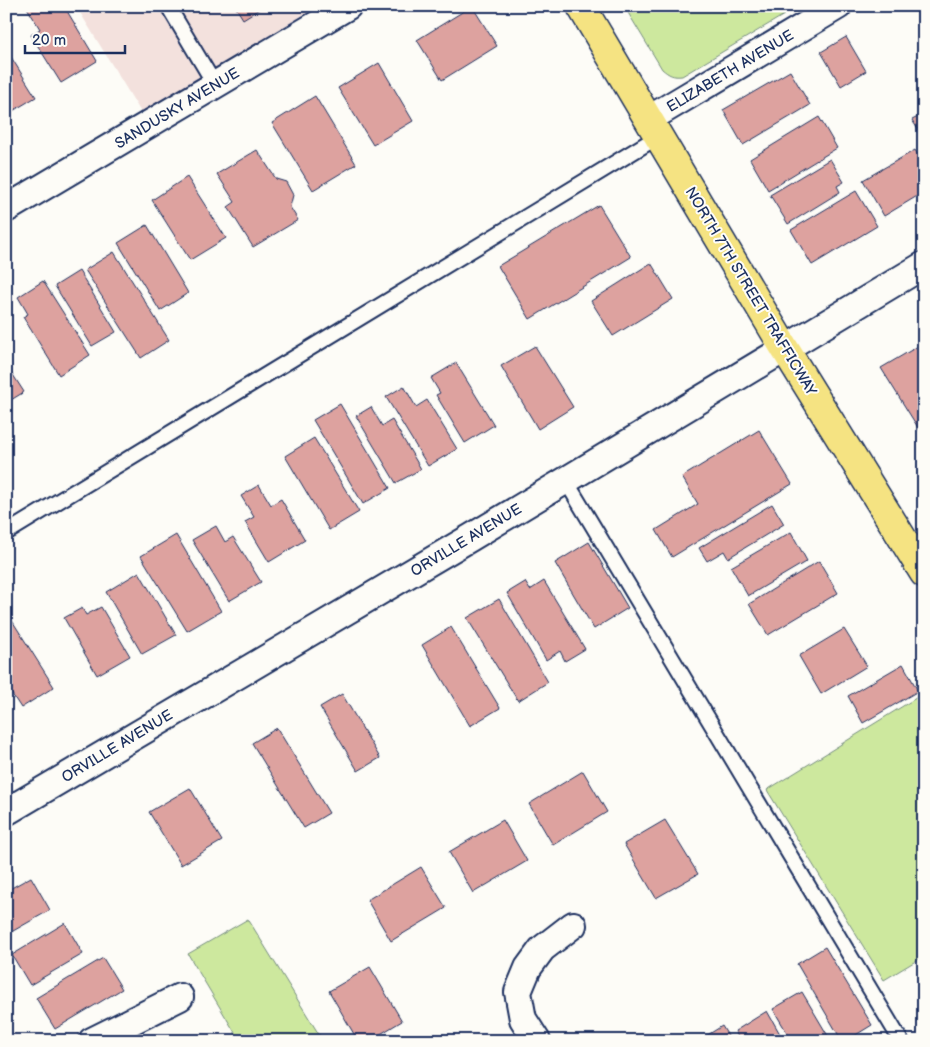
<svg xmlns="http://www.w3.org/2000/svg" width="930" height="1047" viewBox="0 0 930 1047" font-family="'Balsamiq Sans',sans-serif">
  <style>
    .built { fill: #f3e1dd }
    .green { fill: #cde89e; stroke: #748c7e }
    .building { fill: #dda29f; stroke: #1b2f5e }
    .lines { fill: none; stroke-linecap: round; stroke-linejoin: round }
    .service-casing { stroke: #1b2f5e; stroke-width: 18 }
    .minor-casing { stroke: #1b2f5e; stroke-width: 30 }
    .primary-casing { stroke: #1b2f5e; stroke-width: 31 }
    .service { stroke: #fdfcf7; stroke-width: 14 }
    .minor { stroke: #fdfcf7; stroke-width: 26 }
    .primary { stroke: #f5e382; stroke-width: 28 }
    .labels { text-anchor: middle; stroke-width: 4; stroke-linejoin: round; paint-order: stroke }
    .street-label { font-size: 15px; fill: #1b2f5e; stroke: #fdfcf7 }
  </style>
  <rect width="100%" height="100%" fill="#fdfcf7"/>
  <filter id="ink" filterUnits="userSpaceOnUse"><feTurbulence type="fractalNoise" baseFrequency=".02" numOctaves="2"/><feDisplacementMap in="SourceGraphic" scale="10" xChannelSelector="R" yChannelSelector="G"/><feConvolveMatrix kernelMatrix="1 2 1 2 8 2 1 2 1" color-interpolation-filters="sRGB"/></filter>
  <g filter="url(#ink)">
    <!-- built -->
    <path class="built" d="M76 6H318L142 114Z"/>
    <!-- green -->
    <path class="green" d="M624 6H778L784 15 682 76C673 77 669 75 662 69Z
      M924 693V956L884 980 767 790Z
      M248 919 323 1041H240L188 954Z"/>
    <!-- building -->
    <path class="building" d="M26 6H64L97 61 61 83 31 35 40 29Z
      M235 6H264L243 19Z
      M472 6 497 46 442 80 417 40Z
      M846 37 866 71 841 86 821 52Z
      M6 49 36 97 6 115Z
      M379 63 413 121 373 145 338 88Z
      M790 71 810 105 743 145 723 110Z
      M315 96 356 164 313 190 272 123Z
      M924 114V139L912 120Z
      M819 117 837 148 768 190 750 159Z
      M257 150 276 179 286 182 293 195 290 207 298 220 253 247 228 207 235 202 217 174Z
      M915 150 924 164V192L884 216 863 180Z
      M830 159 844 182 837 186 840 192 788 224 770 195Z
      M187 177 226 238 190 260 152 200Z
      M856 191 877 226 812 265 791 230Z
      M599 205 631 257 530 319 498 266Z
      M147 225 188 293 160 311 118 243Z
      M114 252 169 340 141 358 85 270Z
      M651 263 673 299 613 336 591 301Z
      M79 271 116 332 92 346 55 286Z
      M43 281 90 355 59 375 23 317 28 314 18 297Z
      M920 345 924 350V433L922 434 881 368Z
      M535 346 573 407 538 429 501 366Z
      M456 363 494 425 465 443 436 395 440 393 431 378Z
      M6 364 24 392 6 403Z
      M404 386 416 407 427 400 457 449 428 466 386 397Z
      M340 404 390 488 363 504 313 420Z
      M371 407 382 426 392 420 421 469 396 483 356 416Z
      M759 430 792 484 672 557 656 530 698 504 682 477Z
      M314 438 359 512 329 530 285 456Z
      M259 485 271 505 281 499 305 540 269 562 245 522 254 517 241 496Z
      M772 504 784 524 728 558 724 551 707 561 699 548Z
      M216 526 225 542 233 537 261 582 229 601 192 540Z
      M791 532 807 561 748 596 731 567Z
      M176 535 221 611 187 631 141 556Z
      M589 542 628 608 594 629 555 563Z
      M819 561 838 593 768 635 749 604Z
      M139 572 176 635 142 654 106 592Z
      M544 581 585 649 565 661 560 651 546 660 507 593 525 582 530 590Z
      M499 599 548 682 518 701 467 618Z
      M101 607 130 656 97 675 64 618 82 608 86 615Z
      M6 611 54 687 21 708 6 685Z
      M451 627 500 708 470 726 422 645Z
      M844 629 867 666 821 694 799 656Z
      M903 664 918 691 863 723 848 696Z
      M342 694 380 758 358 771 320 707Z
      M277 728 329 813 304 828 252 743Z
      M583 771 607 812 553 845 529 804Z
      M190 788 222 841 181 865 149 812Z
      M503 820 527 861 473 893 449 852Z
      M665 820 698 874 656 898 624 844Z
      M421 867 446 908 391 941 367 900Z
      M31 877 50 910 6 935V891Z
      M65 923 83 954 30 985 12 955Z
      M825 947 872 1025 846 1041H842L797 964Z
      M103 958 122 989 55 1029 36 998Z
      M370 967 402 1021 369 1041H358L329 991Z
      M802 992 831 1041H792L773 1009Z
      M767 1011 784 1041H740L735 1031Z
      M722 1026 731 1041H698Z"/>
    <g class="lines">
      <!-- service casing -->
      <g class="service-casing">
        <path id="service" d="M168 6 215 85
          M566 481 901 1041
          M6 533 659 136"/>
      </g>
      <!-- minor casing -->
      <g class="minor-casing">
        <path id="minor" d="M649 119 838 6
          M6 209 348 6
          M6 812 470 538 924 265
          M92 1041 180 997
          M537 1041 523 1019 518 992 528 968 542 949 573 925"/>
      </g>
      <!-- primary casing -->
      <g class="primary-casing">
        <path id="primary" d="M581 6 785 349 924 573"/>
      </g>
      <!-- service -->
      <use href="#service" class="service"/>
      <!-- minor -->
      <use href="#minor" class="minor"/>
      <!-- primary -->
      <use href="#primary" class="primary"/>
    </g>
  </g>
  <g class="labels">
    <!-- street labels -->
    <g class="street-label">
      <text transform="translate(730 71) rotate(-31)" y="5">ELIZABETH AVENUE</text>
      <text transform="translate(177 108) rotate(-31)" y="5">SANDUSKY AVENUE</text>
      <text transform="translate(751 291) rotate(59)" y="5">NORTH 7TH STREET TRAFFICWAY</text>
      <text transform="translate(466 540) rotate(-31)" y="5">ORVILLE AVENUE</text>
      <text transform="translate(117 746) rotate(-31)" y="5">ORVILLE AVENUE</text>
    </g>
  </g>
  <!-- margin -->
  <rect width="930" height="1047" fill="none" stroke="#fdfcf7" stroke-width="25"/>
  <rect x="12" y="12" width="905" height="1022" fill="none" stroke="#1b2f5e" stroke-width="2" filter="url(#ink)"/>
  <!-- scale -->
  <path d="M25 45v8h100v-8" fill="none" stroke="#1b2f5e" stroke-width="2.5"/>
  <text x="32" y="45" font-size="15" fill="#1b2f5e" stroke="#fdfcf7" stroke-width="4" paint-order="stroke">20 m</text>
</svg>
